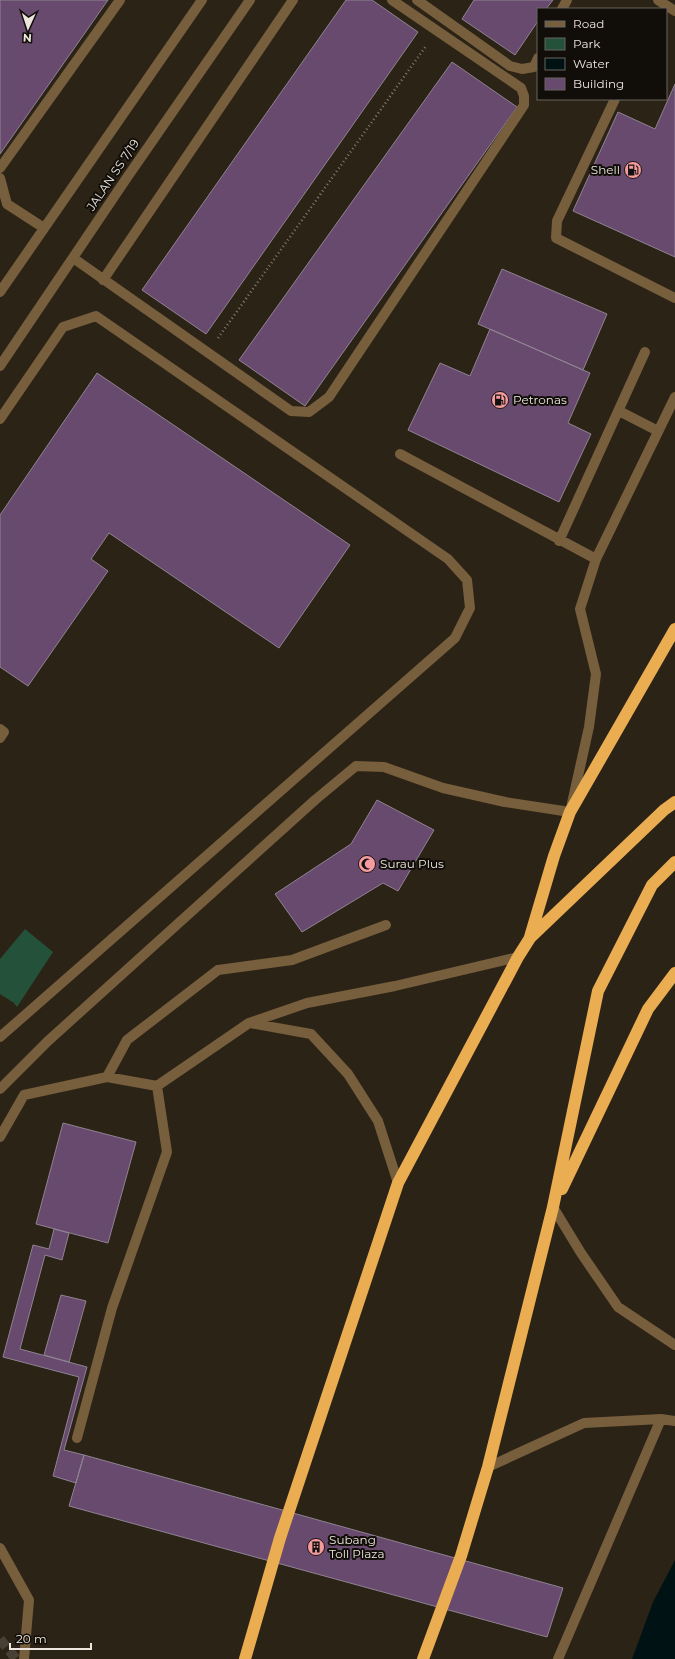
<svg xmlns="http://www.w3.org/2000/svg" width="675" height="1659" viewBox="0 0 675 1659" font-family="Montserrat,sans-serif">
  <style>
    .green { fill: #245139 }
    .water { fill: #001214 }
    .building { fill: #684a6f; stroke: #8f8391 }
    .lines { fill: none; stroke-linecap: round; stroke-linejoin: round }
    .minor-tunnel { stroke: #494035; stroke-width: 10; stroke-dasharray: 10 5; stroke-linecap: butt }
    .path { stroke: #847c72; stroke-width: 2.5; stroke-dasharray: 1 3; stroke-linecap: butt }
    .minor { stroke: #775e3c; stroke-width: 10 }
    .highway { stroke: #ebad51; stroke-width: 12 }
    .labels { text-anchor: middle; stroke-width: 4; stroke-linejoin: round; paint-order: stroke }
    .poi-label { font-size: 12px; fill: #ece6de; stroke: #110d08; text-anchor: start }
    .street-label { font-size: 12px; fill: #ece6de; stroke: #110d08 }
  </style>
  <rect width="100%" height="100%" fill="#2c2317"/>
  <!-- green -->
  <path class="green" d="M25 929 53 952 17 1007 14 1003 0 994V959Z"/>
  <!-- water -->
  <path class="water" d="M675 1560V1659H632L653 1602Z"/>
  <!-- building -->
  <path class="building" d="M0 0H108L0 154Z
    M346 0H372L418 32 206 334 142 290Z
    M474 0H553L546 9H538V21L515 55 462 19Z
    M452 62 517 107 305 406 239 360Z
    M675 84V257L573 211 618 112 655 129Z
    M502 269 607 314 583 370 478 324Z
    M490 329 590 373 568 423 591 434 559 502 408 430 440 363 470 376Z
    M97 373 350 545 279 648 109 533 91 559 108 571 28 686 0 667V515Z
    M377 800 434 830 398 891 383 883 302 932 275 894 351 844Z
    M63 1123 136 1142 108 1243 36 1224Z
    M54 1229 69 1233 62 1260 45 1255 20 1349 87 1367 64 1450 84 1455 76 1483 53 1476 79 1377 3 1357 33 1245 49 1249Z
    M61 1295 86 1301 69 1362 44 1355Z
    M84 1455 563 1588 547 1637 69 1506Z"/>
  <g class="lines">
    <!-- minor-tunnel -->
    <path class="minor-tunnel" d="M0 1639 16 1659"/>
    <!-- path -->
    <path class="path" d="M218 338 426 46"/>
    <!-- minor -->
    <path class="minor" d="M417 0 510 66 522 69 534 67 538 58
      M658 0 675 11
      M562 9 567 0
      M615 99 557 221 556 238 675 298
      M0 168 120 0
      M0 178 7 204 44 228
      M73 258 291 411 309 412 329 397 524 105V96L521 88 392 0
      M103 280 293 0
      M0 292 202 0
      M0 366 126 179 250 0
      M619 411 658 431
      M0 419 63 327 96 316 448 559 467 580 470 608 455 638 0 1037
      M400 454 596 559
      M559 541 645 352
      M0 729 4 732 0 738
      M250 1023 311 1034 348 1074 378 1121 398 1183
      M107 1077 127 1040 218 970 292 960 386 925
      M0 1089 48 1041 315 800 356 766 384 767 443 788 505 802 570 812 589 727 596 674 580 609 596 559 675 397
      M0 1137 24 1095 107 1077 157 1086 249 1023 307 1003 395 986 518 957
      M553 1207 581 1253 618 1307 675 1345
      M77 1438 112 1308 167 1152 157 1086
      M488 1467 584 1423 661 1419 675 1421
      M0 1548 29 1600 24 1659
      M558 1659 661 1419"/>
    <!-- highway -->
    <path class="highway" d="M530 937 554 856 570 812 675 629
      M562 1189 648 1009 675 973
      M245 1659 280 1538 398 1183 518 957 530 938 664 810 675 802
      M423 1659 461 1556 488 1467 553 1207 598 991 652 885 675 862"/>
  </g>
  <!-- icons -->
  <defs>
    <g id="fuel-disc" transform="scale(0.9)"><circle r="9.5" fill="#f59b9e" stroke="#110d08"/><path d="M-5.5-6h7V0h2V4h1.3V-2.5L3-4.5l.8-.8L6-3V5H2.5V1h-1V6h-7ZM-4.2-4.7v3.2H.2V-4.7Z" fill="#111"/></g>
    <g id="mosque-disc" transform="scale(0.9)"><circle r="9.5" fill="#f59b9e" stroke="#110d08"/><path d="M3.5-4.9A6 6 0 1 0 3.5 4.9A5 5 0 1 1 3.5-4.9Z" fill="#111"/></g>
    <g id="building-disc" transform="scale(0.9)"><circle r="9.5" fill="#f59b9e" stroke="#110d08"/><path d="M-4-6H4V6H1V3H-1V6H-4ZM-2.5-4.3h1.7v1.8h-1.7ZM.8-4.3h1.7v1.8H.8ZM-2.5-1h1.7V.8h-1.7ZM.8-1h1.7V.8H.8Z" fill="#111"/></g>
  </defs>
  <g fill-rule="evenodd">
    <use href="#fuel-disc" x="633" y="170"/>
    <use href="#fuel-disc" x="500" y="400"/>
    <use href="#mosque-disc" x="367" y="864"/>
    <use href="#building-disc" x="316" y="1547"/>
  </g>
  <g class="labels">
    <!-- poi labels -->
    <g class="poi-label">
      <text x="620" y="174" text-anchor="end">Shell</text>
      <text x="513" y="404">Petronas</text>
      <text x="380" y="868">Surau Plus</text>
      <text x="329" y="1544">Subang<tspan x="329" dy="14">Toll Plaza</tspan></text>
    </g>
    <!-- street labels -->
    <g class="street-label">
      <text transform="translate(113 175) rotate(-56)" y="4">JALAN SS 7/19</text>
    </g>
  </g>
  <!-- legend -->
  <rect x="537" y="8" width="130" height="92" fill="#110d08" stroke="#69645e"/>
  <rect x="545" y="21" width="20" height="6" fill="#775e3c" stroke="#69645e"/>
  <text x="573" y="28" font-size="12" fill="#ece6de">Road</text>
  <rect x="545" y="38" width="20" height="12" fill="#245139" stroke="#69645e"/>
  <text x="573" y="48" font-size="12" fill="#ece6de">Park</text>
  <rect x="545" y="58" width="20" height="12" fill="#001214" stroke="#69645e"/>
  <text x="573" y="68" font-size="12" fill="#ece6de">Water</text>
  <rect x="545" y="78" width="20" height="12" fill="#684a6f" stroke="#69645e"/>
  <text x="573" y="88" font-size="12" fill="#ece6de">Building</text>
  <!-- north arrow -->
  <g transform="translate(28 28) rotate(183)" stroke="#110d08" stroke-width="3" paint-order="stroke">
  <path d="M0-3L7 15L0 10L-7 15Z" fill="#ece6de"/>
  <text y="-6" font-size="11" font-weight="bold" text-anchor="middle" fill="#ece6de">N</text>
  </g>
  <!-- scale -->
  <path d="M10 1643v6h81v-6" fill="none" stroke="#ece6de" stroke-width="2"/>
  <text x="16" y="1643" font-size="12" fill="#ece6de" stroke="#110d08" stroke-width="3" paint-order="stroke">20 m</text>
</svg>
